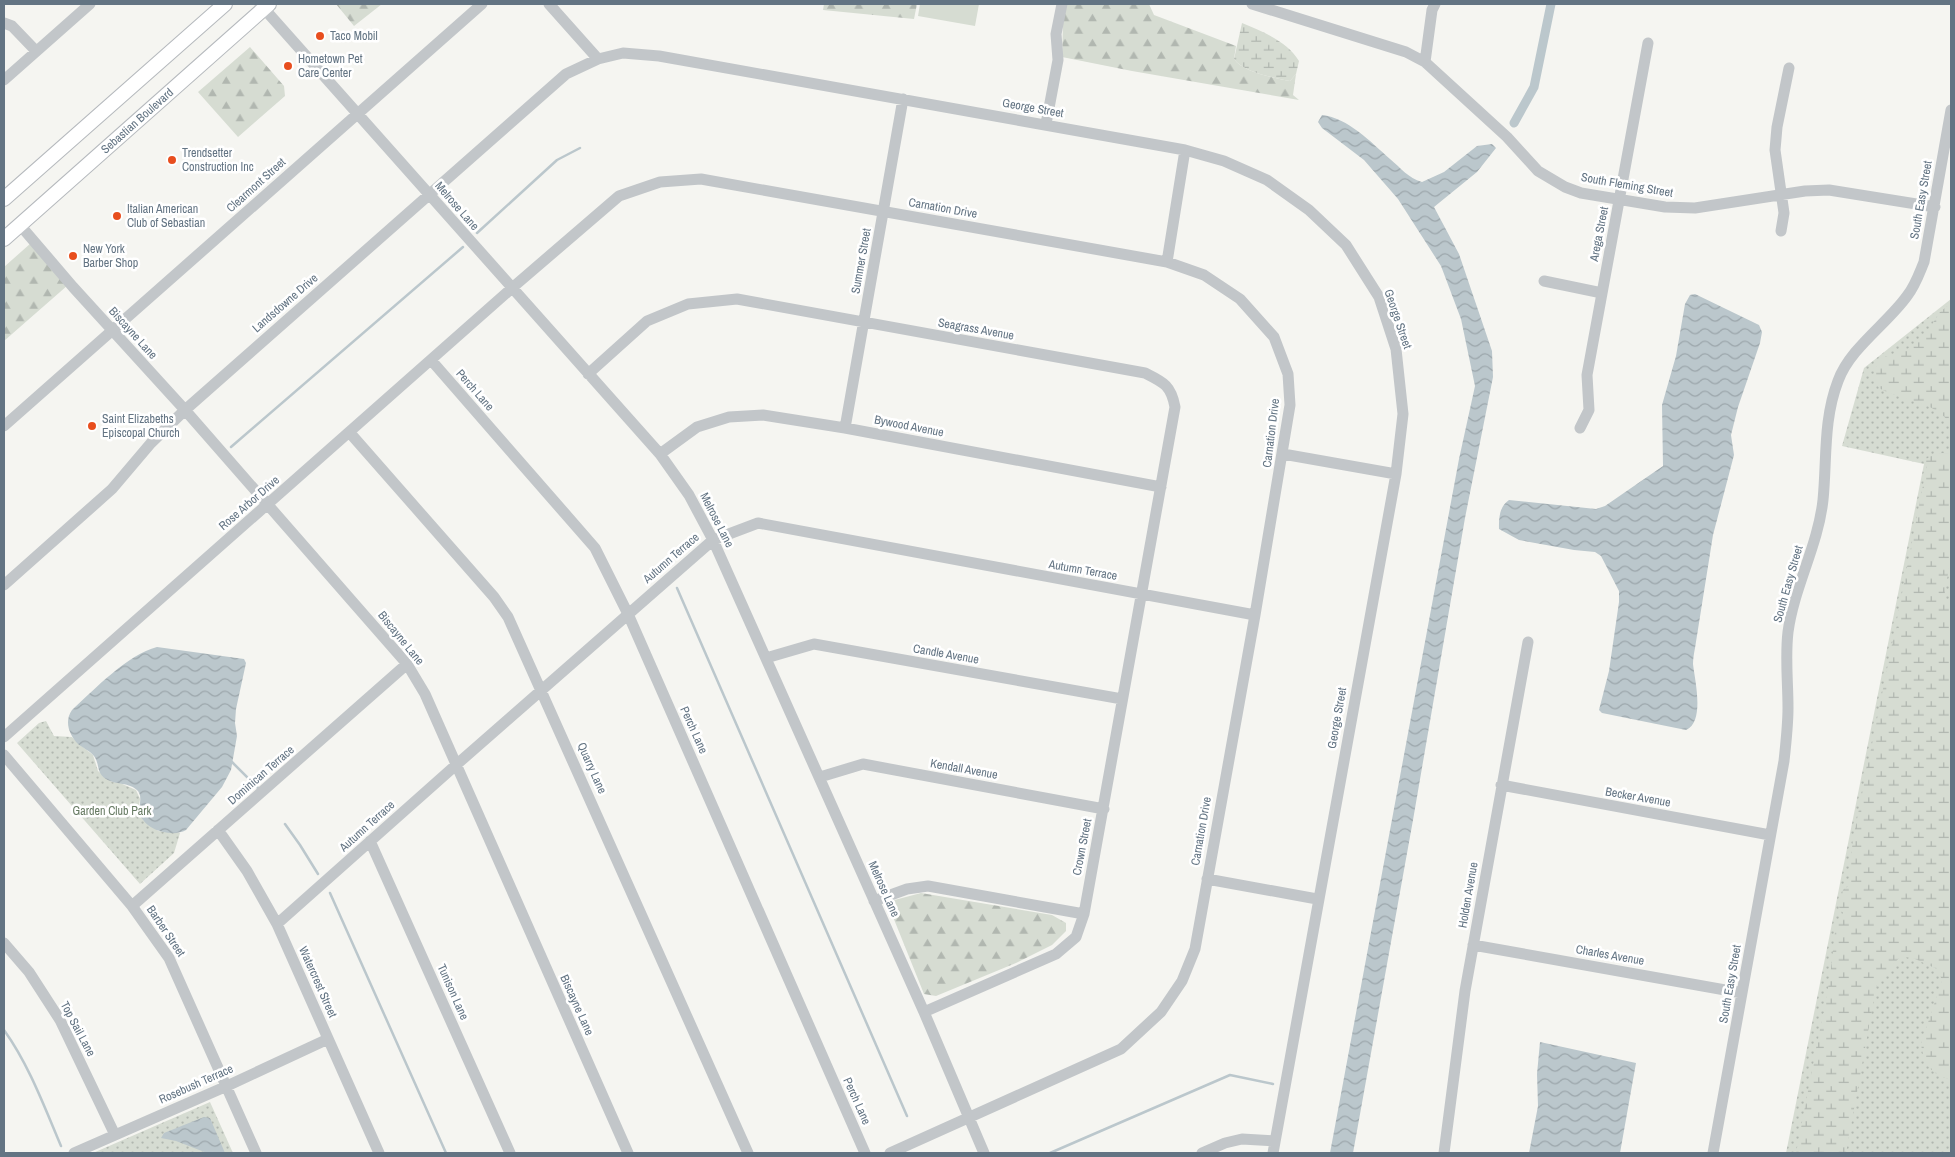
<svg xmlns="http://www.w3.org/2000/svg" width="1955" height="1157" viewBox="0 0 1955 1157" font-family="'Archivo Narrow',sans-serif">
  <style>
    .grass { fill: url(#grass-dots) }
    .forest { fill: url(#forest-firs) }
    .wetland { fill: url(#wetland-marsh) }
    .pitch { fill: #d6dcd2 }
    .water { fill: url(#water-waves) }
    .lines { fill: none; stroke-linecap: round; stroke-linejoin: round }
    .stream { stroke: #bbc7cc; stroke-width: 2.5 }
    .canal { stroke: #bbc7cc; stroke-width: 9 }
    .major-casing { stroke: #b5b9bd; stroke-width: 16 }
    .minor { stroke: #c2c6c9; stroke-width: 11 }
    .major { stroke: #fff; stroke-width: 14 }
    .poi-dot { fill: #e84e1e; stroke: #fff; stroke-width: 2 }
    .labels { text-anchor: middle; stroke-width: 5; stroke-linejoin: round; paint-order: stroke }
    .poi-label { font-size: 12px; fill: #637483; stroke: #fff; text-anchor: start }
    .street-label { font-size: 12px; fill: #637483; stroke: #fff }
    .park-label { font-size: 12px; fill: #667a62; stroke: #fff }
  </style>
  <defs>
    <pattern id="grass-dots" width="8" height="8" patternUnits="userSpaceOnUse" patternTransform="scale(1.25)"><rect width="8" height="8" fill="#d6dcd2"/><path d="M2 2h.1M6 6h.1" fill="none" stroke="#b1b7b0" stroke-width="1.8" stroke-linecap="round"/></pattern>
    <pattern id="forest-firs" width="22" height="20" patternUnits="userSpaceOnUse" patternTransform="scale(1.25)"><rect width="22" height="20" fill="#d6dcd2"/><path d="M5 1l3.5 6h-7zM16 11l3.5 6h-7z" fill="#b1b7b0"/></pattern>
    <pattern id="wetland-marsh" width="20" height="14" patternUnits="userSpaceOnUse" patternTransform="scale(1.25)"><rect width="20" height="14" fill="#d6dcd2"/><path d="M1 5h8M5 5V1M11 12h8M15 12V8" fill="none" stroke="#b1b7b0"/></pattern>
    <pattern id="water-waves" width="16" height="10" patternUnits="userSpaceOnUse" patternTransform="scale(1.25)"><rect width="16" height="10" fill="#bbc7cc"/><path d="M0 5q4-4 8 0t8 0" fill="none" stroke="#9ca6ab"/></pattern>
  </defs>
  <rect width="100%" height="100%" fill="#f5f5f1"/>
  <!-- grass -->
  <path class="grass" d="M1951 299V1153H1786L1924 464 1842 446 1864 368Z
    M46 721 54 736 72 737 79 744 93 755 98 771 112 782 120 783 136 790 140 799 139 805 158 831 180 833 174 853 140 884 17 743 39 723Z
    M210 1102 233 1153H93Z"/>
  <!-- forest -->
  <path class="forest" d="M336 4H382L354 26Z
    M824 4H917L914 19 823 10Z
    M1066 4H1149L1154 15 1236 46 1234 59C1243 72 1274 78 1290 81L1296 74 1293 95 1299 100 1132 71 1062 57 1063 24Z
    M250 47 284 86 285 96 238 137 198 92Z
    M31 243 68 285 4 341V267Z
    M921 893 1052 915 1066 923V931L1052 945 1016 963 936 996 924 994 887 902Z"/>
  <!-- wetland -->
  <path class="wetland" d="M1242 23C1262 31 1288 42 1299 61L1296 74 1290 81C1274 78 1243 72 1234 59Z
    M1951 303V424C1933 400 1904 402 1879 388L1874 377 1876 367 1882 358 1912 347 1925 335 1940 312Z
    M1935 453H1951V556L1944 597 1951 604V1080C1931 1074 1924 1065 1921 1044L1942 980 1937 969 1915 959 1901 956 1877 982 1846 1153H1796L1830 978 1836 923 1843 913 1839 907 1843 890 1848 886 1853 839 1894 634 1900 622 1897 619 1927 465 1925 460Z"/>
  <!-- pitch -->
  <path class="pitch" d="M920 4H979L975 26 918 16Z"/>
  <!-- water -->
  <path class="water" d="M1322 115C1348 118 1371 142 1390 159 1401 168 1408 178 1422 182L1444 172 1477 146 1492 144 1496 148 1477 172 1434 207 1459 254 1492 351 1493 377 1465 518 1413 820 1353 1153H1330L1459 459 1475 386 1461 319 1441 266 1398 199 1364 160 1322 128 1318 122Z
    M1695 294 1759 325 1762 332 1760 343 1738 407 1731 435 1734 455 1713 535 1695 648C1694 653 1693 659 1693 664 1695 681 1705 722 1686 730L1602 713 1599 710 1609 671 1619 602V591L1601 556 1595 552 1574 550 1519 540 1499 529C1499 518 1499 507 1509 500L1596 509 1605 506 1663 466 1662 405 1676 356 1685 304 1690 295Z
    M157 647 244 659 246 663 236 709 235 723 237 736 231 770 222 787 186 830C172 838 145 830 140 814 138 806 143 798 138 791 130 782 115 785 106 779 96 773 100 764 94 756 90 751 83 748 78 744 69 735 64 721 72 710 94 690 128 654 157 647Z
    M1540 1042 1636 1063 1620 1153H1529L1538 1106 1537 1074Z
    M204 1117 210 1118 225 1153H207L176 1141 161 1138 164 1133Z"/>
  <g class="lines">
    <!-- stream -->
    <path class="stream" d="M477 233 557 160 580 148
      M231 447 463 247
      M677 588 907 1116
      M232 762 258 788
      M285 824 300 845 318 874
      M330 893 446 1153
      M4 1030C29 1065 44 1106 61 1146
      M1050 1153 1230 1075 1273 1084"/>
    <!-- canal -->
    <path class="canal" d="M1514 123 1534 87 1551 4"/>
    <!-- major casing -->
    <g class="major-casing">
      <g id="major">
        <path d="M4 199 225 4"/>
        <path id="s1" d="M4 239 269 4"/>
      </g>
    </g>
    <!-- minor -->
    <path class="minor" d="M260 4 660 454 689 495 713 540 924 1012 984 1153
      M549 4 598 59
      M1252 4 1406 52 1425 62 1507 137 1538 171 1565 187 1581 193 1665 207 1695 208 1805 191 1829 190 1935 207
      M4 23 12 26 36 51
      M1425 62 1432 10 1435 4
      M4 80 90 4
      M1046 124 1058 60 1056 34 1062 4
      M20 225 73 287 185 410 407 664 425 694 628 1153
      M1781 231 1784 213 1775 150 1777 127 1789 68
      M1167 262 1185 150
      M1544 281 1602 293
      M431 360 595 548 628 614 865 1153
      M588 374 647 321 688 304 737 299 1145 373C1163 382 1171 385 1175 407L1084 914 1076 937 1056 954 924 1012
      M4 426 482 4
      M845 428 903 99
      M1580 428 1589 410 1587 375 1648 43
      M350 433 494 597 508 617 748 1153
      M660 454 697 427 729 417 763 415 845 428 1161 487
      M1283 454 1396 474
      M4 585 112 489 151 443 185 410 566 74 598 59 623 53 659 56 1185 150 1224 161 1267 180 1309 210 1346 245 1379 297 1396 349 1403 414 1396 474 1273 1153
      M766 658 814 644 1122 699
      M4 737 512 288 619 196 660 182 701 179 1167 262 1204 275 1240 299 1274 337 1288 374 1290 405 1255 615 1195 949 1182 981 1161 1012 1121 1049 890 1153
      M4 755 132 906 169 958 256 1153
      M820 777 863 764 1104 809
      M1501 785 1770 835
      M218 830 247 871 277 924 379 1153
      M370 841 510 1153
      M1207 879 1317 899
      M874 901 907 889 928 886 1084 914
      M132 906 407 664
      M277 924 456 765 713 540 758 523 1255 615
      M4 943 29 972 60 1020 115 1135
      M1473 945 1742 993
      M74 1153 227 1086 328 1039
      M1202 1153 1225 1143 1242 1139 1275 1141
      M1444 1153 1465 991 1528 642
      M1713 1153 1784 761C1786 743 1788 725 1788 708 1788 682 1785 657 1788 632 1794 587 1818 546 1823 500 1827 460 1823 420 1838 381 1850 348 1887 324 1907 296 1915 286 1919 274 1924 262L1951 110"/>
    <!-- major -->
    <use href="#major" class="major"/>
  </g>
  <!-- markers -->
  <g class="poi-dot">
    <circle cx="320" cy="36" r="5"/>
    <circle cx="288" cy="66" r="5"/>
    <circle cx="172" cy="160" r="5"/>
    <circle cx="117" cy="216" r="5"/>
    <circle cx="73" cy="256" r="5"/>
    <circle cx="92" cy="426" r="5"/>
  </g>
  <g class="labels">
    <!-- poi labels -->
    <g class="poi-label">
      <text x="330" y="40">Taco Mobil</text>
      <text x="298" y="63">Hometown Pet<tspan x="298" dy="14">Care Center</tspan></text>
      <text x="182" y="157">Trendsetter<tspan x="182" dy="14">Construction Inc</tspan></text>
      <text x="127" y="213">Italian American<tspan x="127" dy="14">Club of Sebastian</tspan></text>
      <text x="83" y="253">New York<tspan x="83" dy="14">Barber Shop</tspan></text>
      <text x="102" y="423">Saint Elizabeths<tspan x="102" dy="14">Episcopal Church</tspan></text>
    </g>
    <!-- street labels -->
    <g class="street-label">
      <text transform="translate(1033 108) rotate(10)" y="4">George Street</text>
      <text dy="4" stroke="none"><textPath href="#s1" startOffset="178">Sebastian Boulevard</textPath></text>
      <text transform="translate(256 185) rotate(-42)" y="4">Clearmont Street</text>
      <text transform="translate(1627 185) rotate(10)" y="4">South Fleming Street</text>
      <text transform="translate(1921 200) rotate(-80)" y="4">South Easy Street</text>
      <text transform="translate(457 206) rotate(49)" y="4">Melrose Lane</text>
      <text transform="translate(943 208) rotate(10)" y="4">Carnation Drive</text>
      <text transform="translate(1599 234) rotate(-79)" y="4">Arega Street</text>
      <text transform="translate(861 261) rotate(-80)" y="4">Summer Street</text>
      <text transform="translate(285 303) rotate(-41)" y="4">Landsdowne Drive</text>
      <text transform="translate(1398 319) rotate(71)" y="4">George Street</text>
      <text transform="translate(976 329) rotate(10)" y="4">Seagrass Avenue</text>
      <text transform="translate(133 333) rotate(48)" y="4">Biscayne Lane</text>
      <text transform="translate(475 390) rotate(49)" y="4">Perch Lane</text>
      <text transform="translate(909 426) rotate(11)" y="4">Bywood Avenue</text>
      <text transform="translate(1271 433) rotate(-83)" y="4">Carnation Drive</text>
      <text transform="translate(249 503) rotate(-41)" y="4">Rose Arbor Drive</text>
      <text transform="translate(717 520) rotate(63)" y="4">Melrose Lane</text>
      <text transform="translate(671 558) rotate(-41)" y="4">Autumn Terrace</text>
      <text transform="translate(1083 570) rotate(10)" y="4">Autumn Terrace</text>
      <text transform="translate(1788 584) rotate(-74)" y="4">South Easy Street</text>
      <text transform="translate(401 638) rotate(51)" y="4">Biscayne Lane</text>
      <text transform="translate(946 654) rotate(10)" y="4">Candle Avenue</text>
      <text transform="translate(1337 718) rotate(-80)" y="4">George Street</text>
      <text transform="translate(694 730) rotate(66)" y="4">Perch Lane</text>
      <text transform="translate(592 768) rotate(66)" y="4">Quarry Lane</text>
      <text transform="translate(964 769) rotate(10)" y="4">Kendall Avenue</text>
      <text transform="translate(261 775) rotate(-41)" y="4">Dominican Terrace</text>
      <text transform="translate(1638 797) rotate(10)" y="4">Becker Avenue</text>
      <text transform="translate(367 826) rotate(-42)" y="4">Autumn Terrace</text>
      <text transform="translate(1201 831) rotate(-80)" y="4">Carnation Drive</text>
      <text transform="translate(1082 847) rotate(-79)" y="4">Crown Street</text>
      <text transform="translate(884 889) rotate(66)" y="4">Melrose Lane</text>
      <text transform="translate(1468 895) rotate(-80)" y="4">Holden Avenue</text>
      <text transform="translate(166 931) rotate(56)" y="4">Barber Street</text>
      <text transform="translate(1610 955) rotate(10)" y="4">Charles Avenue</text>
      <text transform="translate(318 982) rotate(66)" y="4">Watercrest Street</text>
      <text transform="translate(1730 984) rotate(-80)" y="4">South Easy Street</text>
      <text transform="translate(453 992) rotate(66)" y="4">Tunison Lane</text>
      <text transform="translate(577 1005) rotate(66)" y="4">Biscayne Lane</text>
      <text transform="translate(78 1029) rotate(62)" y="4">Top Sail Lane</text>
      <text transform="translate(196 1084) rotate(-24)" y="4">Rosebush Terrace</text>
      <text transform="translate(857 1101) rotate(66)" y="4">Perch Lane</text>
    </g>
    <!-- park labels -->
    <g class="park-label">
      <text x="112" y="815">Garden Club Park</text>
    </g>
  </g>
  <!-- border -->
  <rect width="1955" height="1157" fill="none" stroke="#637483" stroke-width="10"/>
</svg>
